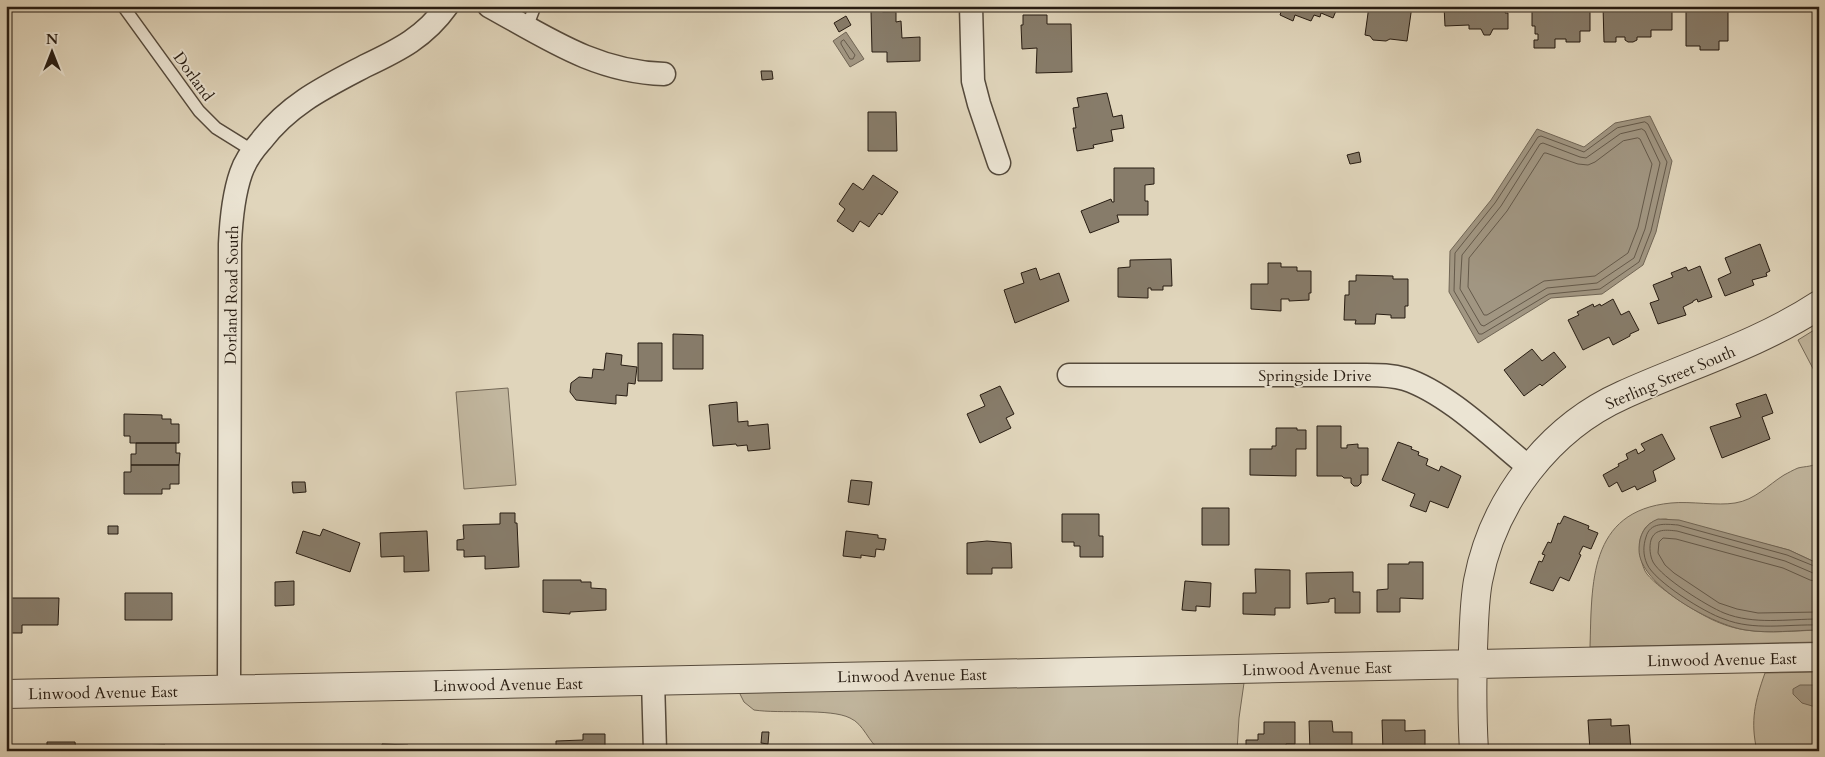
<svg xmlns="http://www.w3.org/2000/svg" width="1825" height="757" viewBox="0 0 1825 757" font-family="Cardo,serif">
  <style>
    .green { fill: #c1b69e; stroke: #746958 }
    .water { fill: #a19682; stroke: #706555 }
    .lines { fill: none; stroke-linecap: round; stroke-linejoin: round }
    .shore { stroke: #64594a; stroke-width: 1 }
    .building { fill: #877c6a; stroke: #271c12 }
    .service-casing { stroke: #554a3c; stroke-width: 14 }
    .minor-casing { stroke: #554a3c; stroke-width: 25 }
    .tertiary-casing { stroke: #554a3c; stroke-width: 30 }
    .service { stroke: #ebe4d3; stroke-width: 11 }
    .minor { stroke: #ebe4d3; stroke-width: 22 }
    .tertiary { stroke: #ebe4d3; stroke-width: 28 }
    .labels { text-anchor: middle; stroke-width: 4; stroke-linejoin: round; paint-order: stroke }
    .street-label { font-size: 16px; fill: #271c12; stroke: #ebe4d3 }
  </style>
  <rect width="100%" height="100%" fill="#e0d5bb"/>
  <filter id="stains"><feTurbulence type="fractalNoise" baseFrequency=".004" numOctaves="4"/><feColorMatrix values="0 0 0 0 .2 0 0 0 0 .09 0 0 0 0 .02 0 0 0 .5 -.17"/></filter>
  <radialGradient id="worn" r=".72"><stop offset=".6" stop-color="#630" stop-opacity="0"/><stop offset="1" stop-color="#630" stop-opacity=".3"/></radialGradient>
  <!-- green -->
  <path class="green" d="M1819 327V380L1798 340Z
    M508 388 516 485 464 489 456 392Z
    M1819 462V564L1789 550 1666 519C1656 519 1646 523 1642 534 1637 544 1640 560 1645 571 1653 586 1703 617 1720 623 1751 636 1786 631 1819 630V642L1590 647C1592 584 1588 511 1671 503 1691 501 1717 506 1735 503 1755 500 1768 485 1784 475 1788 473 1793 470 1798 468 1806 466 1813 467 1819 462Z
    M1819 672V751H1757C1750 721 1755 701 1765 673Z
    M1244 683 1239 718 1237 751H1076L1024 747 983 751H881C868 742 864 724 850 718 830 708 780 714 754 710L744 702 739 692Z"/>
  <!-- water -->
  <path class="water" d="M846 32 864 59 850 67 833 41Z
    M1650 116 1672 161 1656 232 1643 265 1602 294 1551 298 1478 343 1449 292 1450 251 1491 200 1537 129 1584 147 1615 123Z
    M1658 519 1679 520 1789 550 1819 564V630C1795 630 1770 634 1746 630 1715 626 1638 585 1639 549 1639 535 1645 524 1658 519Z
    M1819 685V708L1802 703 1793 694V689L1800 685Z"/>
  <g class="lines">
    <!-- shore -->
    <path class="shore" d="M844 40 855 55 853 59H850L841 44V42Z
      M1645 122 1648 124 1667 162 1651 231 1639 262 1600 289 1549 294 1482 334H1479L1454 291 1455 253 1495 203 1538 137 1541 136 1584 152 1617 128Z
      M1642 129 1645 131 1660 163 1645 229 1634 258 1597 283 1547 288 1484 326 1481 325 1460 289 1462 255 1501 206 1540 144 1543 143 1580 157 1586 158 1620 134Z
      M1638 138 1640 139 1652 164 1638 227 1628 253 1595 276 1544 281 1487 315H1484L1468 287 1469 258 1507 211 1544 153H1546L1578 164 1588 165 1595 162 1623 141Z
      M1819 568 1787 555 1678 525C1665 524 1650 522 1646 537 1643 546 1643 555 1647 564 1654 581 1705 613 1724 619 1754 631 1787 624 1819 625
      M1819 574 1813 573 1785 561 1677 531C1667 530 1655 528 1651 540 1649 547 1650 556 1653 562 1662 578 1707 606 1724 613 1754 625 1787 619 1819 619
      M1819 582 1810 580 1783 568 1676 539 1663 538 1659 542 1658 553 1665 565 1674 573 1719 603 1737 609 1758 613 1819 612"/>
  </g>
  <!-- building -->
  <path class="building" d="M1283 6H1338L1333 18 1321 13 1320 17 1314 15 1311 21 1295 15 1293 21 1280 15Z
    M1369 6 1385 7 1384 10 1387 11 1388 6H1412L1407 41 1390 39 1386 41 1373 40 1370 36 1365 35Z
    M1444 6H1507L1505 13H1508V29H1493L1490 35H1484L1481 29H1469V25L1445 26Z
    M1532 6H1561V9H1566V11L1590 10V31H1580V42H1566V39H1555V48H1534V40H1538V34H1535V26H1532Z
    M1603 6H1672V30H1651V37H1637V40L1633 42H1628L1625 40V37H1616V42H1604Z
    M1686 6H1730V11H1728V41H1719V50H1700V46H1686Z
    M877 9 883 12H896V22L901 21 902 38 920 37V61L887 62V52H872L871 12Z
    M1023 15H1047V24H1071L1072 72 1036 73 1037 48 1022 49 1021 25H1023Z
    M846 16 851 25 839 32 834 23Z
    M761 71H772L773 79 762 80Z
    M1107 93 1113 117 1122 115 1124 128 1111 130 1113 141 1093 145 1094 148 1077 151 1073 128H1076L1073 108 1079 107 1077 98Z
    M868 112H896L897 151H868Z
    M1359 152 1361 162 1350 164 1347 155Z
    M1114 168H1154V184L1145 185V201H1148V215H1117L1119 222 1090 233 1081 211 1111 199 1112 202H1114Z
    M873 175 898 192 882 215 879 213 869 227 860 221 853 232 837 221 845 209 839 204 853 183 863 190Z
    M1760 244 1770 271 1766 273 1767 276 1752 280 1754 285 1725 296 1718 279 1731 273 1725 258Z
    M1171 259 1172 286H1163V290H1151V288H1148V298L1118 297V268L1130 267V260Z
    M1268 263H1281V267H1297V271H1311V293H1309V300L1289 301V299H1281V311L1251 309V284H1268Z
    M1700 266 1712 297 1698 302 1697 299 1693 301V302L1683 307 1686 315 1658 324 1650 303 1659 300 1653 285 1673 277 1671 273 1686 267 1688 271Z
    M1036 268 1040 280 1059 273 1069 301 1015 323 1004 290 1024 283 1021 273Z
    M1356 275 1393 276V279H1408V306H1405V318H1391V315L1376 314 1375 324H1355L1356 320H1344L1345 295H1349V281H1356Z
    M1613 299 1621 315 1629 311 1639 330 1630 334V336L1613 345 1609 337 1583 350 1568 320 1579 315 1577 312 1593 304 1594 307 1600 304 1601 306Z
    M673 334 703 335V369H673Z
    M638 343H662V381H638Z
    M1532 349 1542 361 1554 352 1566 367 1542 386 1540 384 1524 396 1504 370Z
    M606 353 622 355 621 365 637 367 635 384 628 383 627 396 616 395V404L576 400 570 392 571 383 579 377 592 378 593 369 604 370Z
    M1000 386 1014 414 1006 418 1011 428 980 443 967 414 985 406 980 395Z
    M1766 394 1773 413 1762 417 1770 439 1722 458 1710 427 1741 417 1736 404Z
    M737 402 738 422 748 421V426L768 424 770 449 748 451 747 445 737 446 736 444 713 446 709 405Z
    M124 414 162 415V419H171V424H179V443H130V436H124Z
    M1317 426H1341V448H1347V445L1358 444V448H1368V475H1361V483L1358 486H1354L1351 483V478H1344L1342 476H1317Z
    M1276 428H1297V430H1306V449H1296V476L1250 475V449H1272V446H1276Z
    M1662 434 1675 459 1653 471 1656 481 1637 490 1635 486 1622 492 1617 482 1609 487 1603 475 1619 466 1618 464 1628 459 1626 454 1636 449 1638 454 1645 450 1641 444Z
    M1398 442 1412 447 1411 449 1419 452 1418 455 1428 459 1426 465 1439 471 1441 466 1461 476 1448 508 1430 501 1426 512 1410 506 1415 494 1382 480Z
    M136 443H176V453H180L179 465H131V454H136Z
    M131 465H179V484H170V489H162V494H124V472H131Z
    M851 480 872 482 869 505 848 502Z
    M292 482H305L306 492 293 493Z
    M1202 508H1229V545H1202Z
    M500 513H515V523H517L519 567 485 569V556L464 557V550H457V540L464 539 463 525 500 524Z
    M1062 514H1099V536H1103V557H1080V546H1074V542H1062Z
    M1564 516 1589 526 1588 529 1598 533 1591 549 1583 546 1579 554 1581 555 1569 581 1560 577 1553 591 1530 583 1539 561 1542 562 1545 555 1542 554 1548 542 1551 543 1558 523 1560 524Z
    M108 526H118V534H108Z
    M323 529 360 543 350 572 296 553 303 531 320 536Z
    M427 531 429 571 404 572V556L381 557 380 533Z
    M846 531 878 535V538L886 539 884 550 876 549 875 557 861 555V558L843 556Z
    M987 541 1011 543 1012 568H992V574H967V543Z
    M1409 562H1423V599L1400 598V612H1377V590L1388 589V564H1409Z
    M1255 569 1290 570V608H1275V615L1243 614V593H1256Z
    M1353 572V592H1360V613H1335V598L1329 599V602L1307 604 1306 573Z
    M543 580H581V582H591V588L606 589V610L570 612V614L543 612Z
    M294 581V605L275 606V582Z
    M1185 581 1211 583 1210 607 1196 606V611L1182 610Z
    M125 593H172V620H125Z
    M6 598H59L58 625H22V633H6Z
    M1611 719V726L1629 725 1631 751H1590L1588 720Z
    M1382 720H1405V731L1425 730V751H1383Z
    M1309 721H1332L1333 732H1352V751H1310Z
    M1264 722H1295V744H1286V751H1246V740H1258V734H1264Z
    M762 732H769L768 744 761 743Z
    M583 734H605V751H556V741L583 740Z
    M47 742H75L76 751H47Z
    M382 744 408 745V751H382Z
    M165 745V751H138V746Z
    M191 746H233V751H191Z
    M281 746 323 747V751H281Z"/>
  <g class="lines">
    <!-- service casing -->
    <g class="service-casing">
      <path id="service" d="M123 6 199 111 216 128 253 151
        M527 27 535 6"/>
    </g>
    <!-- minor casing -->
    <g class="minor-casing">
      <path id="minor" d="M489 6C547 38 596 72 664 74
        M971 6 973 81 979 104 999 163
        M1069 375H1366C1379 375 1392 375 1405 379 1448 393 1494 439 1530 468
        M653 680 655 751
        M229 690 230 244C231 221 233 196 241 173 245 161 253 150 261 141 289 104 325 87 365 66 399 50 425 37 447 6"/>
    </g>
    <!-- tertiary casing -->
    <g class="tertiary-casing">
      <path id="tertiary" d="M6 694 1819 657
        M1474 751C1472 717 1472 683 1473 649 1474 626 1474 603 1478 581 1493 501 1549 428 1623 395 1689 365 1758 345 1819 305"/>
    </g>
    <!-- service -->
    <use href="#service" class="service"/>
    <!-- minor -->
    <use href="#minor" class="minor"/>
    <!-- tertiary -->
    <use href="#tertiary" class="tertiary"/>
  </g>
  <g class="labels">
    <!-- street labels -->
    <g class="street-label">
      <text transform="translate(194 76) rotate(54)" y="6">Dorland</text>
      <text transform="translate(231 295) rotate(-89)" y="6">Dorland Road South</text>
      <text x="1315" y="381">Springside Drive</text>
      <text transform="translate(1670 377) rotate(-23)" y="6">Sterling Street South</text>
      <text transform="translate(1722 659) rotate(-1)" y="6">Linwood Avenue East</text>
      <text transform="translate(1317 668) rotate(-1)" y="6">Linwood Avenue East</text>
      <text transform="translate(912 675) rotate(-1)" y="6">Linwood Avenue East</text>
      <text transform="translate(508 684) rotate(-1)" y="6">Linwood Avenue East</text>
      <text transform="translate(103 692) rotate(-1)" y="6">Linwood Avenue East</text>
    </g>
  </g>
  <!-- margin -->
  <rect width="1825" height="757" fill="none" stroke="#e0d5bb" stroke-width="25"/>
  <rect x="8" y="8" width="1810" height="742" fill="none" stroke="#271c12" stroke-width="2.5"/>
  <rect x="12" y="12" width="1800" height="732" fill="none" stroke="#271c12"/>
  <!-- north arrow -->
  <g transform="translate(52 52)" stroke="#ebe4d3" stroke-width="4" paint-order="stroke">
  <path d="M0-4L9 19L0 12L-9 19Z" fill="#271c12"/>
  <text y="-8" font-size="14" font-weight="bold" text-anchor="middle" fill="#271c12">N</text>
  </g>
  <rect width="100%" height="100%" filter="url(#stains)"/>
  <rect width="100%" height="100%" fill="url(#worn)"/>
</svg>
